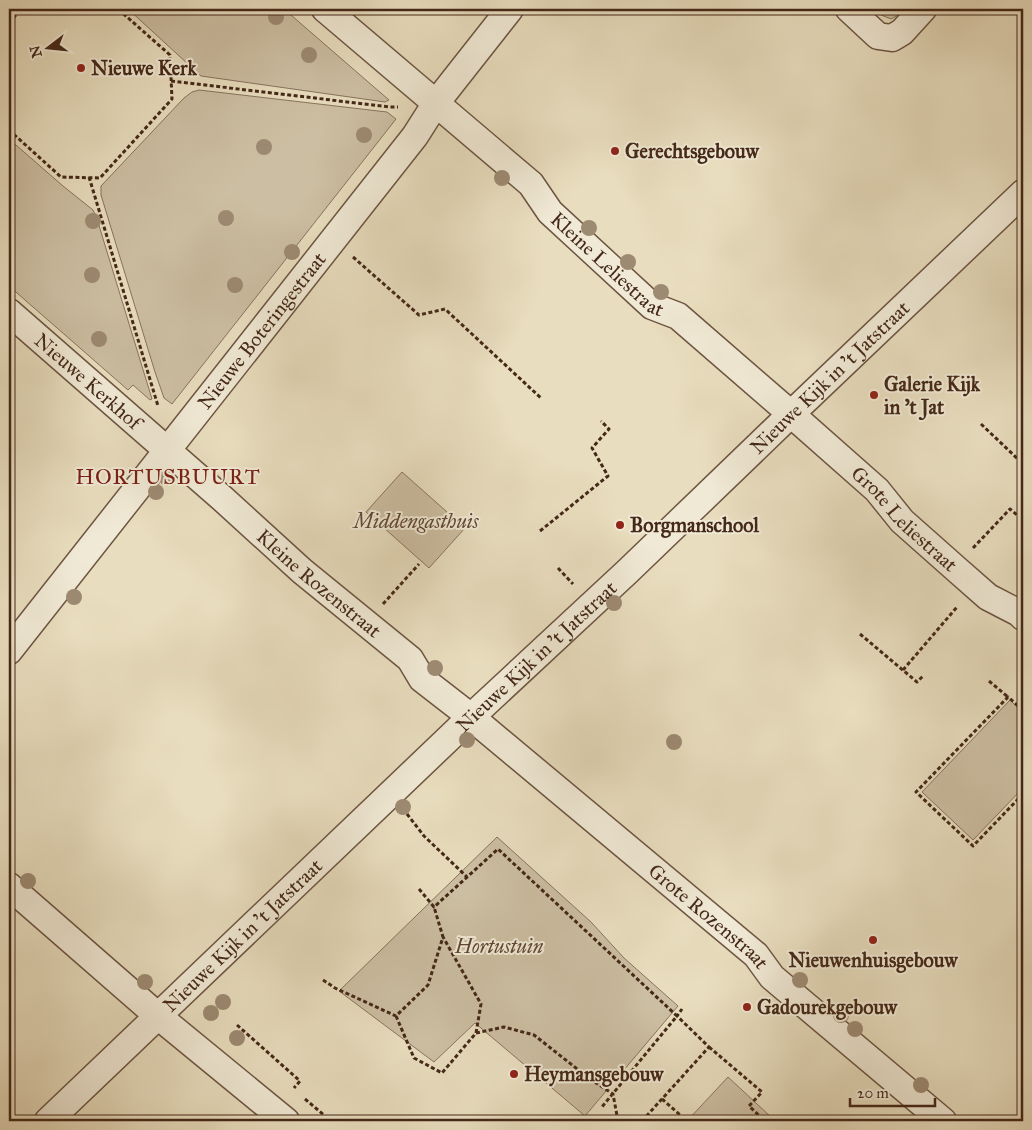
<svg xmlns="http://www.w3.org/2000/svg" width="1032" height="1130" viewBox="0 0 1032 1130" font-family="'IM FELL Great Primer',serif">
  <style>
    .green { fill: #ccbea2; stroke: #88735d }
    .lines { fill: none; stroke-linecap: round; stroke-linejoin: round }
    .minor-casing { stroke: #6d5542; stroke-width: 29 }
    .path { stroke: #442818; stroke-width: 3; stroke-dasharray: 4 2.5; stroke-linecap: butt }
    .minor { stroke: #f0e9d5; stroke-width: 26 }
    .tree { fill: #9d8a72 }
    .poi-dot { fill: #8f2418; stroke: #f0e9d5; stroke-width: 2 }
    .labels { text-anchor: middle; stroke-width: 4; stroke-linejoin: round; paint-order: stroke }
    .poi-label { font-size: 20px; font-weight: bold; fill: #442818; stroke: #f0e9d5; text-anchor: start }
    .street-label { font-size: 20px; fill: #442818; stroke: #f0e9d5 }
    .park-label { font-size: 20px; font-style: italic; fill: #5f4634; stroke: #f0e9d5 }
    .quarter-label { font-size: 22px; letter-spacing: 1px; fill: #7a1f14; stroke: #f0e9d5 }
  </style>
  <rect width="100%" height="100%" fill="#e8ddbe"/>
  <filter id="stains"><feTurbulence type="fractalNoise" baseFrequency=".004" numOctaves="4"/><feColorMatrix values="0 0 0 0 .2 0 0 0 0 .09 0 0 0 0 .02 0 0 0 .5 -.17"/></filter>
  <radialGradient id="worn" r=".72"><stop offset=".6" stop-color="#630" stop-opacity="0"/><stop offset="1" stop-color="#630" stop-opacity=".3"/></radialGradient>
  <!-- green -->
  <path class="green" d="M128 9H284L389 100 385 102 201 76Z
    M874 9H903L898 15 891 19 881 15Z
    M199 90 387 112 396 119 172 404 164 398 155 372 101 195V186L184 98 192 92Z
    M9 139 63 186 93 210 97 219 152 399 150 400 133 385 128 390 9 286Z
    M402 472 465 528 429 568 366 512Z
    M1010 700 1023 713V788L973 840 922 792Z
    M497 837 591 922 624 958 678 1006 585 1116 475 1023 434 1062 339 991Z
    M728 1077 771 1117 775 1121H687Z"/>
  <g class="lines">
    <!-- minor casing -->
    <g class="minor-casing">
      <g id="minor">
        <path id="s1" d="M325 9 531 184 550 212 652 306 678 316 791 414 877 490 902 521 955 568 988 597 1019 613 1023 617"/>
        <path d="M849 9 878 36 892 38 902 32 923 9"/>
        <path id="s2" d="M9 312 223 499 302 571 410 659 422 679 471 717 756 955 772 977 943 1121"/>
        <path id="s3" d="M9 651 415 136 436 103 510 9"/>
        <path d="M9 886 158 1016 286 1121"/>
        <path id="s4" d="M48 1121 471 717 628 571 791 414 1023 193"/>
      </g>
    </g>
    <!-- path -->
    <path class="path" d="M9 23 21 9
      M171 81 390 107H398
      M9 130 61 177 100 178 172 99 170 55 118 9
      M89 177 158 406
      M353 257 419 315 445 309 542 399
      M981 424 1023 464
      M540 531 608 476 592 448 609 429 601 421
      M973 548 1010 509 1023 520
      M558 568 573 584
      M383 604 419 564
      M860 634 917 682 924 675
      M903 670 957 607
      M989 681 1008 697
      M1023 710 1008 697 916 792 973 846 1023 794
      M407 814 424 836 467 877
      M419 889 434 907 498 849 677 1016 601 1108
      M323 980 335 988 396 1016 428 985 443 937 434 907
      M396 1016 414 1058 442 1073 476 1033 481 1004 443 937
      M237 1025 300 1081 294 1088
      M476 1033 504 1027 534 1035 590 1079 613 1094 618 1121
      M709 1047 762 1092 749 1106 765 1121
      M305 1099 331 1121
      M662 1099 687 1121
      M642 1121 709 1047 677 1016 682 1009"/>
    <!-- minor -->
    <use href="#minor" class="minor"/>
  </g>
  <!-- trees -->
  <g class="tree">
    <circle cx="276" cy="17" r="8"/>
    <circle cx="309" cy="55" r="8"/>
    <circle cx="364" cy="135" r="8"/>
    <circle cx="264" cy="147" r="8"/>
    <circle cx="502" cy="178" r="8"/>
    <circle cx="226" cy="218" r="8"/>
    <circle cx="93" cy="221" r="8"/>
    <circle cx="589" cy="228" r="8"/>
    <circle cx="292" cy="252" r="8"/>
    <circle cx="628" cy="262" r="8"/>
    <circle cx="92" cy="275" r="8"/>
    <circle cx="235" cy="285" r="8"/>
    <circle cx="661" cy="292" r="8"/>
    <circle cx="99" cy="339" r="8"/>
    <circle cx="167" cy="478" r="8"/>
    <circle cx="156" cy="492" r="8"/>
    <circle cx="74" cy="597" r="8"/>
    <circle cx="614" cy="603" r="8"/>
    <circle cx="435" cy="668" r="8"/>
    <circle cx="467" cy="740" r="8"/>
    <circle cx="674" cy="742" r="8"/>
    <circle cx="403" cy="807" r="8"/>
    <circle cx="28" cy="881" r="8"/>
    <circle cx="800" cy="980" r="8"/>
    <circle cx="145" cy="982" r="8"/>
    <circle cx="223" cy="1002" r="8"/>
    <circle cx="211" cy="1013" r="8"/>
    <circle cx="841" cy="1015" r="8"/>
    <circle cx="855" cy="1029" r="8"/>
    <circle cx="237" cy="1038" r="8"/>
    <circle cx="921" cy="1085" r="8"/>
  </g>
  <!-- markers -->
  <g class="poi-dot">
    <circle cx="81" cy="68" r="5"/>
    <circle cx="615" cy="151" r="5"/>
    <circle cx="874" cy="395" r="5"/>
    <circle cx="620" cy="525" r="5"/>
    <circle cx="873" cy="940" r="5"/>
    <circle cx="747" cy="1007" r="5"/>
    <circle cx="514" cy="1074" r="5"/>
  </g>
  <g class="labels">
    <!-- poi labels -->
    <g class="poi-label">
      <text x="91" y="75">Nieuwe Kerk</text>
      <text x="625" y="158">Gerechtsgebouw</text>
      <text x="884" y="391">Galerie Kijk<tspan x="884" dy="23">in 't Jat</tspan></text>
      <text x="630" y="532">Borgmanschool</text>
      <text x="873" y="967" text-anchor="middle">Nieuwenhuisgebouw</text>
      <text x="757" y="1014">Gadourekgebouw</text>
      <text x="524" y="1081">Heymansgebouw</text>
    </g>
    <!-- street labels -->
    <g class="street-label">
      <text dy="7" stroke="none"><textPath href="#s1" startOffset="382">Kleine Leliestraat</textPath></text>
      <text dy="7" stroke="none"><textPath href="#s3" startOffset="408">Nieuwe Boteringestraat</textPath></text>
      <text dy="7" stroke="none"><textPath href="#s4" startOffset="1079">Nieuwe Kijk in 't Jatstraat</textPath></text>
      <text dy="7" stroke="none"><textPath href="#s2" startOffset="105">Nieuwe Kerkhof</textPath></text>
      <text dy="7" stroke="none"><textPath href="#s1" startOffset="775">Grote Leliestraat</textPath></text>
      <text dy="7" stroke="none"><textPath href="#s2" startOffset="412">Kleine Rozenstraat</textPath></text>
      <text dy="7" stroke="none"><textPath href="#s4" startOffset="674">Nieuwe Kijk in 't Jatstraat</textPath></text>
      <text dy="7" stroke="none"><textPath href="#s2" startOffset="926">Grote Rozenstraat</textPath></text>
      <text dy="7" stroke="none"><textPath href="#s4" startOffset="269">Nieuwe Kijk in 't Jatstraat</textPath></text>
    </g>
    <!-- park labels -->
    <g class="park-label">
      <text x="416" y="528">Middengasthuis</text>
      <text x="499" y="953">Hortustuin</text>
    </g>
    <!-- quarter labels -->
    <g class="quarter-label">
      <text x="168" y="484">HORTUSBUURT</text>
    </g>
  </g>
  <!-- margin -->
  <rect width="1032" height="1130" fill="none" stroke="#e8ddbe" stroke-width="30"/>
  <rect x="10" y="10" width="1012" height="1110" fill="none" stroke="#442818" stroke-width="2.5"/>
  <rect x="15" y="15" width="1002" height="1100" fill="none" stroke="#442818"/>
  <!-- north arrow -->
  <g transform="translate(48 48) rotate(254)" stroke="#f0e9d5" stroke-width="4" paint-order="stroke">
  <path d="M0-4L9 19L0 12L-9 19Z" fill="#442818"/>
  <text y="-8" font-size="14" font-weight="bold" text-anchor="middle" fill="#442818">N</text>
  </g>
  <!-- scale -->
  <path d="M850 1098v8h85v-8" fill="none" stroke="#442818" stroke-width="2.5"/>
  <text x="857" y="1098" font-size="15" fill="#442818" stroke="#f0e9d5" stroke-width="4" paint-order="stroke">20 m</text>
  <rect width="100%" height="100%" filter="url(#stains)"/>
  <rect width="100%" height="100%" fill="url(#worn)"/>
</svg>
